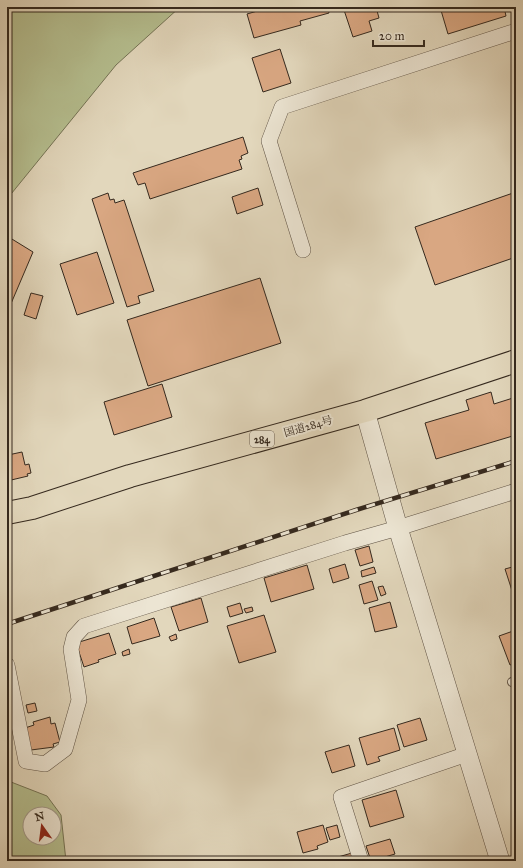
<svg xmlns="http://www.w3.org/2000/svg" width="523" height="868" viewBox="0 0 523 868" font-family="'IM FELL Great Primer','Noto Serif JP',serif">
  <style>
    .green { fill: #b5be8f; stroke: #757456; fill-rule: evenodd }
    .building { fill: #d9a782; stroke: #35291e }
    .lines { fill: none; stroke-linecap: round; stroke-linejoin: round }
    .service-casing { stroke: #605446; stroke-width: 10 }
    .minor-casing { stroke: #605446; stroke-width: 16 }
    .tertiary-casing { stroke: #605446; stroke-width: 20 }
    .trunk-casing { stroke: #35291e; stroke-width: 24 }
    .service { stroke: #ece5d3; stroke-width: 8 }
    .minor { stroke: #ece5d3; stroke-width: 15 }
    .tertiary { stroke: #ece5d3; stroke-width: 19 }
    .trunk { stroke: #e2d7bc; stroke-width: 22 }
    .rail-casing { stroke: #35291e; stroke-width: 4.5 }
    .rail { stroke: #ece5d3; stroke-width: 3; stroke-dasharray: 9; stroke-linecap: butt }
    .labels { text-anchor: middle; stroke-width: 4; stroke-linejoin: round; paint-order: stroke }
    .shield { fill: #ece5d3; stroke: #6c6154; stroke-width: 1 }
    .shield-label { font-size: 10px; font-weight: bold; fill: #35291e }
    .street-label { font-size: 11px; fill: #35291e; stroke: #ece5d3 }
  </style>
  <rect width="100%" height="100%" fill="#e2d7bc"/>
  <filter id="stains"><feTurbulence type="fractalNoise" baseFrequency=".005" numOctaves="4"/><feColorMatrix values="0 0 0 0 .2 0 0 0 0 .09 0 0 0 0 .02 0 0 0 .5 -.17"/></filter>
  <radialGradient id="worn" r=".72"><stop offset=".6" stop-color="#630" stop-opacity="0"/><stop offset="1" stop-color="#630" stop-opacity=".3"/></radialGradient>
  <!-- green -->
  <path class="green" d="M7 7H180L116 65 7 199Z
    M7 775 11 782 47 796 61 815 66 861H7ZM30 814H54V838H30Z"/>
  <!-- building -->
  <path class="building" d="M271 7H328L329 13 300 21 301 25 254 38 247 14Z
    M343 7H376L379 18 369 21 372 31 353 37Z
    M440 7H504L506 16 448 34Z
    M280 49 291 83 263 92 252 58Z
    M243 137 248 153 241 156 242 159 239 160 242 169 150 199 145 183 138 185 133 173Z
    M258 188 263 205 237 214 232 197Z
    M516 192V257L435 285 415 227Z
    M108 193 110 200 114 199 115 203 124 200 154 291 138 296 140 303 127 307 92 199Z
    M7 236 33 252 7 313Z
    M97 252 114 303 77 315 60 264Z
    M260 278 281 343 148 386 127 320Z
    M31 293 43 296 36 319 24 315Z
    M162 384 172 417 114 435 104 402Z
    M491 392 494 404 513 398 516 409V435L436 459 425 423 469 410 466 400Z
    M22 452 25 465 29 464 31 473 27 474 28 476 7 481V461L9 460 8 455Z
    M369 546 373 562 360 566 355 550Z
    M345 564 349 578 333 583 329 569Z
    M307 565 314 589 271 602 264 578Z
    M516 566V603L505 569Z
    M374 567 376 573 362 577 361 571Z
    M372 581 378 600 364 604 359 585Z
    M383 586 386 594 381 596 378 587Z
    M201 598 208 622 179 631 171 607Z
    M390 602 397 627 375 632 369 608Z
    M240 603 243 613 230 617 227 607Z
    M252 607 253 611 246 613 244 609Z
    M264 615 276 652 239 663 227 626Z
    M154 618 160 636 132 644 127 627Z
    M516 630V663L510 665 499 636Z
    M109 633 116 654 98 660 99 662 84 667 76 643Z
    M176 634 177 639 171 641 169 637Z
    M129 649 130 654 123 656 122 652Z
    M35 703 37 711 28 713 26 705Z
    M50 717 51 724 55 723 60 742 53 744 54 747 31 750 25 728 34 725 33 722Z
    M420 718 427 740 404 747 397 725Z
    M394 728 400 750 378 757 380 761 367 765 359 738Z
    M349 745 355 766 332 773 325 752Z
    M396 790 404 817 370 827 362 800Z
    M323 825 328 842 317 846 318 849 303 853 297 832Z
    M337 825 340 837 330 840 326 828Z
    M390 839 395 854 371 861 366 846Z
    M352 853 354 861H331V859Z"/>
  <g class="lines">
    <!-- service casing -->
    <g class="service-casing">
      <path id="service" d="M512 682 516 680"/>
    </g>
    <!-- minor casing -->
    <g class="minor-casing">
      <path id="minor" d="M303 250 269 141 282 107 516 31
        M7 665 26 761 45 764 65 749 79 700 71 649 74 637 84 626 345 543 398 528 516 491
        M361 861 341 797 467 754"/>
    </g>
    <!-- tertiary casing -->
    <g class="tertiary-casing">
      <path id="tertiary" d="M365 411 398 528 500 861"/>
    </g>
    <!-- trunk casing -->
    <g class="trunk-casing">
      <path id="trunk" d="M7 513 32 508 130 476 365 411 516 361"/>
    </g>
    <!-- service -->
    <use href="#service" class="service"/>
    <!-- minor -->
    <use href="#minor" class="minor"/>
    <!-- tertiary -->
    <use href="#tertiary" class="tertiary"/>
    <!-- trunk -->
    <use href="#trunk" class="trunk"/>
    <!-- rail casing -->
    <g class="rail-casing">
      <path id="rail" d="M7 624 356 510 516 461"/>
    </g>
    <!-- rail -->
    <use href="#rail" class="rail"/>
  </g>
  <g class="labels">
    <!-- shield labels -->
    <rect class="shield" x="250" y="431" width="24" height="16" rx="3"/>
    <g class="shield-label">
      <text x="262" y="443">284</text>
    </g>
    <!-- street labels -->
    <g class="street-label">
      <text transform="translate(308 426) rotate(-16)" y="4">国道284号</text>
    </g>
  </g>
  <!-- margin -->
  <rect width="523" height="868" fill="none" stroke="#e2d7bc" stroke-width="24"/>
  <rect x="8" y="8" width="507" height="852" fill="none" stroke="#35291e" stroke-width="2"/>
  <rect x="12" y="12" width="499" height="844" fill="none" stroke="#35291e"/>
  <!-- north arrow -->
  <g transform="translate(42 826) rotate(346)"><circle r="19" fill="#ece5d3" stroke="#a39a8b"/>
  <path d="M0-3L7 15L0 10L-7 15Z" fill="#8f2418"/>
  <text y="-6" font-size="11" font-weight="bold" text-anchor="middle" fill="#35291e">N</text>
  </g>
  <!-- scale -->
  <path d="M373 40v6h51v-6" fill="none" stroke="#35291e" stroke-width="2"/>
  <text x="379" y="40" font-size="12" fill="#35291e" stroke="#ece5d3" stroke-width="3" paint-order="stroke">20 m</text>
  <rect width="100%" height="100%" filter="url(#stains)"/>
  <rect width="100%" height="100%" fill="url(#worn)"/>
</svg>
